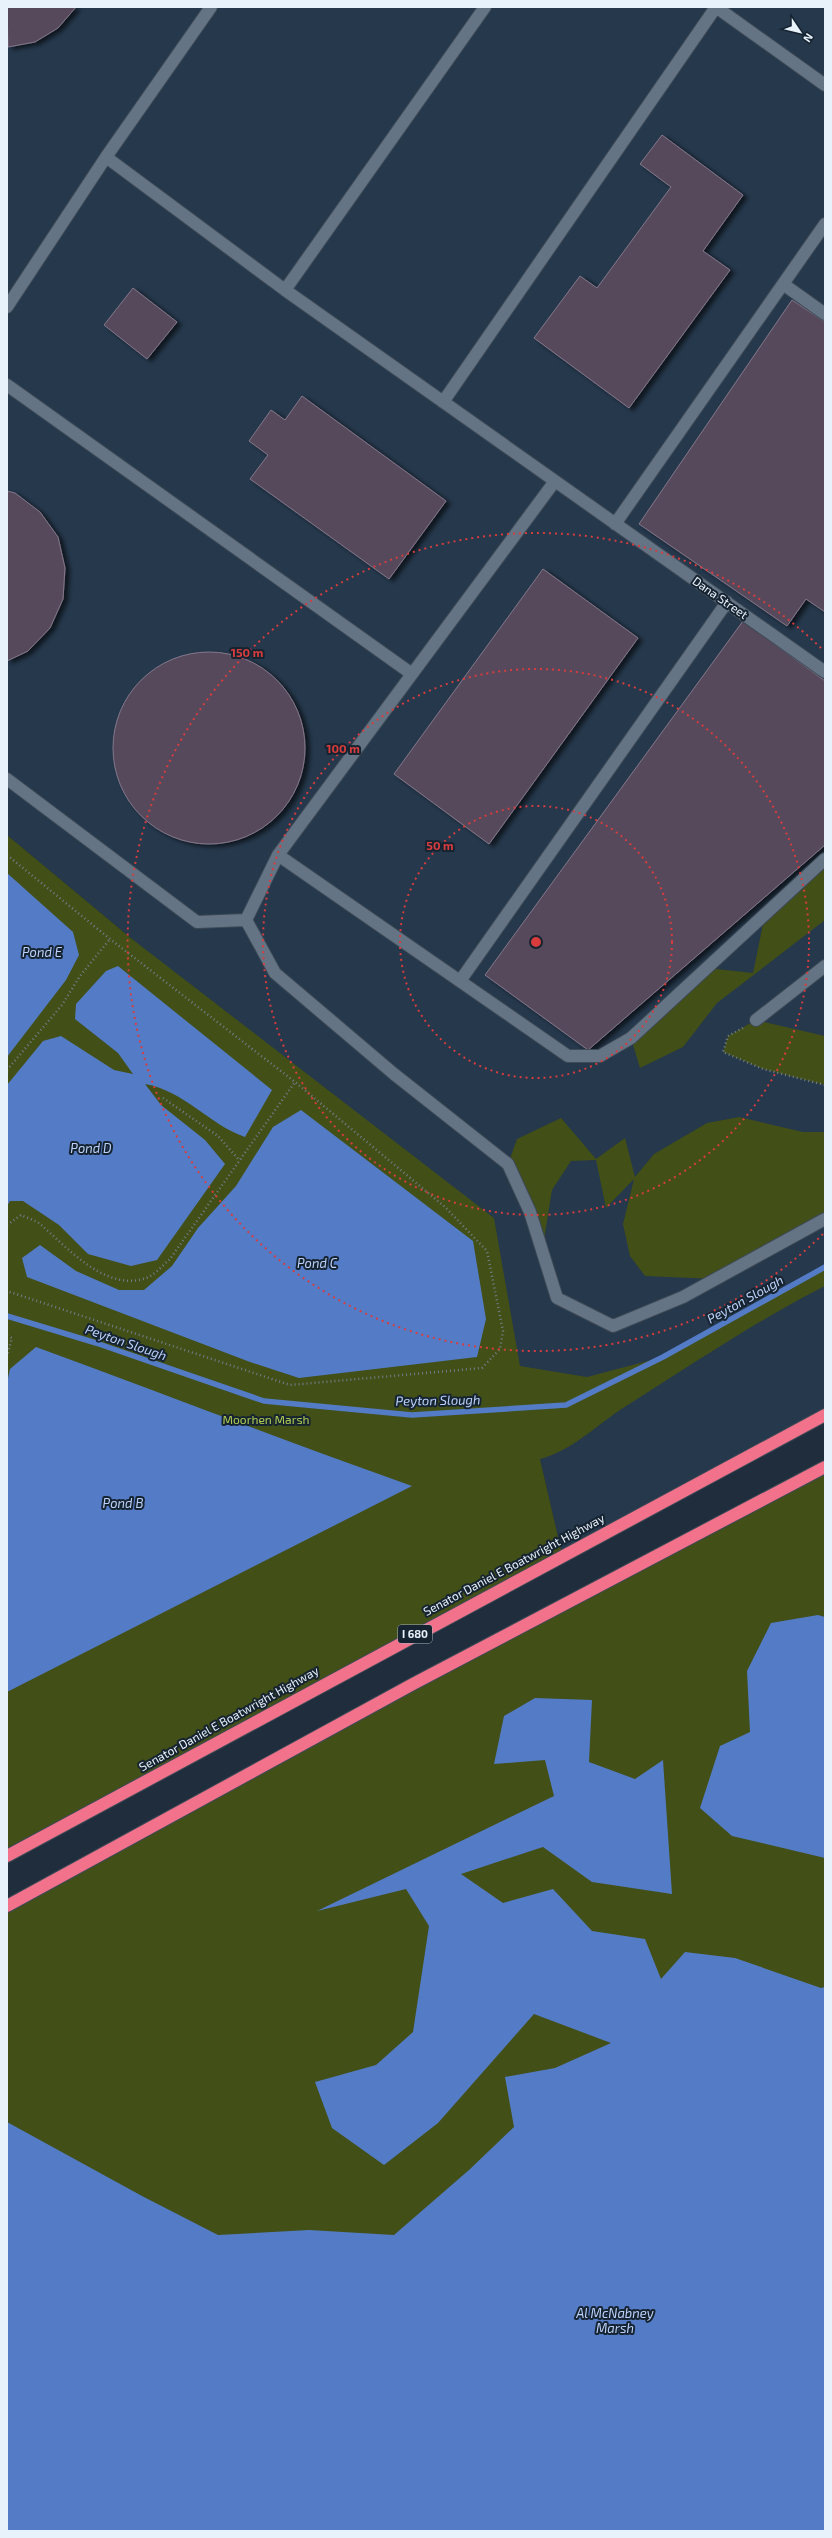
<svg xmlns="http://www.w3.org/2000/svg" width="832" height="2538" viewBox="0 0 832 2538" font-family="'Exo 2',sans-serif">
  <style>
    .built { fill: #25384c }
    .green { fill: #424f17 }
    .water { fill: #547cc6 }
    .lines { fill: none; stroke-linecap: round; stroke-linejoin: round }
    .stream { stroke: #547cc6; stroke-width: 5.5 }
    .building { fill: #564a5c; stroke: #84778a; filter: url(#shadow) }
    .minor-casing { stroke: #3e4a56; stroke-width: 14 }
    .highway-casing { stroke: #3e4a56; stroke-width: 14 }
    .path { stroke: #727e8b; stroke-width: 2.5; stroke-dasharray: 1 3; stroke-linecap: butt }
    .minor { stroke: #647485; stroke-width: 12 }
    .highway { stroke: #f3728b; stroke-width: 12 }
    .ring { fill: none; stroke: #d83c3d; stroke-width: 2; stroke-dasharray: 2 4 }
    .labels { text-anchor: middle; stroke-width: 4; stroke-linejoin: round; paint-order: stroke }
    .shield { fill: #162331; stroke: #a9b4be; stroke-width: 1 }
    .shield-label { font-size: 11px; font-weight: bold; fill: #e8f2fb }
    .street-label { font-size: 12px; fill: #e8f2fb; stroke: #162331 }
    .park-label { font-size: 12px; fill: #b0cd51; stroke: #162331 }
    .water-label { font-size: 13px; font-style: italic; fill: #bbd2fa; stroke: #162331 }
    .centre { fill: #d83c3d; stroke: #162331; stroke-width: 2 }
    .ring-label { font-size: 12px; text-anchor: middle; font-weight: bold; fill: #d83c3d; stroke: #162331; stroke-width: 4; stroke-linejoin: round; paint-order: stroke }
  </style>
  <defs>
    <filter id="shadow"><feDropShadow dx="4.5" dy="2.5" stdDeviation="2" flood-color="#0009"/></filter>
  </defs>
  <rect width="100%" height="100%" fill="#1f2d3c"/>
  <!-- built -->
  <path class="built" d="M7 7H825V1415L562 1554 526 1399 132 939 7 835Z"/>
  <!-- green -->
  <path class="green" d="M7 835 132 939 494 1218 520 1366 587 1377 663 1357 825 1267V1286C754 1322 688 1367 620 1410 595 1427 569 1452 540 1459L562 1554 7 1856Z
    M825 859V920L717 1003 683 1047 640 1068 631 1038 707 968 753 973 765 914Z
    M756 1020 825 1036V1085L763 1069 723 1052 728 1036Z
    M739 1117 803 1132H825V1219L715 1279 645 1276 630 1256 623 1224 634 1179 606 1208 596 1160 571 1161 552 1190 542 1252 508 1164 517 1139 561 1118 596 1159 625 1138 635 1177 654 1154 707 1123Z
    M825 1467V2531H7V1906Z"/>
  <!-- water -->
  <path class="water" d="M7 873 73 932 79 955 66 980 7 1057Z
    M118 966 272 1090 245 1137C208 1124 185 1091 145 1084L161 1105 205 1140 225 1164 157 1260 131 1266 88 1254 59 1225 23 1201H10L7 1206V1085L43 1041 61 1036 114 1070 133 1074 118 1053 75 1019 76 1004 106 971Z
    M301 1110 473 1241 486 1319 477 1357 299 1378 250 1362 27 1277 22 1258 40 1245 76 1271 119 1290H144L172 1266 198 1228 236 1186 273 1127Z
    M36 1347C161 1393 286 1441 412 1486L7 1692V1383L10 1369Z
    M818 1615 825 1617V1858L732 1836 700 1808 720 1746 750 1732 747 1671 771 1623Z
    M535 1698 592 1700 589 1762 635 1779 663 1760 672 1894 592 1882 543 1847 461 1874 503 1903 553 1889 592 1931 645 1939 661 1979 685 1952 735 1958 821 1988 825 1987V2531H7V2122L142 2196 218 2235 309 2230 394 2235 469 2170 514 2127 505 2077 555 2068 611 2043 534 2014 438 2123 384 2165 332 2128 315 2082 376 2065 413 2032 429 1926 406 1889 317 1911 554 1796 545 1760 494 1764 504 1716Z"/>
  <g class="lines">
    <!-- stream -->
    <path class="stream" d="M7 1316 96 1343 264 1401 412 1415 566 1405 663 1357 825 1267"/>
  </g>
  <!-- building -->
  <path class="building" d="M7 7H76L58 28 35 42 8 47Z
    M662 135 743 195 703 251 730 270 629 408 534 338 580 276 597 288 671 187 640 164Z
    M133 288 177 322 147 359 104 325Z
    M792 300 825 322V612L806 599 787 626 639 524Z
    M302 396 446 501 389 579 250 479 268 455 249 441 271 410 285 420Z
    M7 491 15 493 40 512 58 537 65 568 63 599 50 628 28 651 7 661Z
    M543 569 638 638 489 844 394 774Z
    M743 621 825 681V845L588 1050 485 975Z
    M113 748a96 96 0 1 1 192 0a96 96 0 1 1-192 0Z"/>
  <g class="lines">
    <!-- minor casing -->
    <g class="minor-casing">
      <path id="minor" d="M716 7 825 85
        M106 157 285 290 825 672
        M783 284 825 314
        M285 290 485 7
        M7 307 106 157 211 7
        M7 385 412 674
        M443 402 716 7
        M615 524 825 224
        M7 779 197 922 246 920 278 855 555 481
        M278 855 568 1056H600L631 1038 825 859
        M246 920 275 973 394 1074 508 1164 530 1212 557 1298 613 1326 683 1297 825 1219
        M460 981 727 602
        M756 1020 825 966"/>
    </g>
    <!-- highway casing -->
    <g class="highway-casing">
      <path id="highway" d="M7 1856 825 1415
        M7 1906 413 1684 825 1467"/>
    </g>
    <!-- path -->
    <path class="path" d="M7 855 110 939 295 1082 445 1207 487 1251 503 1331 500 1349 482 1368 290 1385 7 1291
      M743 1028 728 1036 723 1052 763 1069 825 1085
      M7 1070 62 1005 80 976 110 939
      M163 1098 218 1136 239 1160
      M7 1225 21 1215C27 1218 35 1220 40 1224 66 1246 103 1290 143 1279 153 1277 162 1266 170 1259L295 1082
      M7 1336 12 1338 7 1356"/>
    <!-- minor -->
    <use href="#minor" class="minor"/>
    <!-- highway -->
    <use href="#highway" class="highway"/>
  </g>
  <!-- distance rings -->
  <g class="ring">
    <circle cx="536" cy="942" r="136"/>
    <circle cx="536" cy="942" r="273"/>
    <path d="M823 1234A409 409 0 1 1 823 650"/>
  </g>
  <g class="labels">
    <!-- shield labels -->
    <rect class="shield" x="398" y="1625" width="34" height="18" rx="3"/>
    <g class="shield-label">
      <text x="415" y="1638">I 680</text>
    </g>
    <!-- street labels -->
    <g class="street-label">
      <text transform="translate(720 598) rotate(35)" y="4">Dana Street</text>
      <text transform="translate(514 1565) rotate(-28)" y="4">Senator Daniel E Boatwright Highway</text>
      <text transform="translate(229 1719) rotate(-29)" y="4">Senator Daniel E Boatwright Highway</text>
    </g>
    <!-- park labels -->
    <g class="park-label">
      <text x="266" y="1424">Moorhen Marsh</text>
    </g>
    <!-- water labels -->
    <g class="water-label">
      <text x="42" y="957">Pond E</text>
      <text x="91" y="1153">Pond D</text>
      <text x="317" y="1268">Pond C</text>
      <text transform="translate(745 1299) rotate(-29)" y="5">Peyton Slough</text>
      <text transform="translate(126 1342) rotate(19)" y="5">Peyton Slough</text>
      <text transform="translate(438 1400) rotate(-1)" y="5">Peyton Slough</text>
      <text x="123" y="1508">Pond B</text>
      <text x="615" y="2318">Al McNabney<tspan x="615" dy="15">Marsh</tspan></text>
    </g>
  </g>
  <circle cx="536" cy="942" r="6" class="centre"/>
  <g class="ring-label">
    <text x="247" y="657">150 m</text>
    <text x="343" y="753">100 m</text>
    <text x="440" y="850">50 m</text>
  </g>
  <!-- border -->
  <rect width="832" height="2538" fill="none" stroke="#e8f2fb" stroke-width="16"/>
  <!-- north arrow -->
  <g transform="translate(800 32) rotate(125)" stroke="#162331" stroke-width="3" paint-order="stroke">
  <path d="M0-3L7 15L0 10L-7 15Z" fill="#e8f2fb"/>
  <text y="-6" font-size="11" font-weight="bold" text-anchor="middle" fill="#e8f2fb">N</text>
  </g>
</svg>
